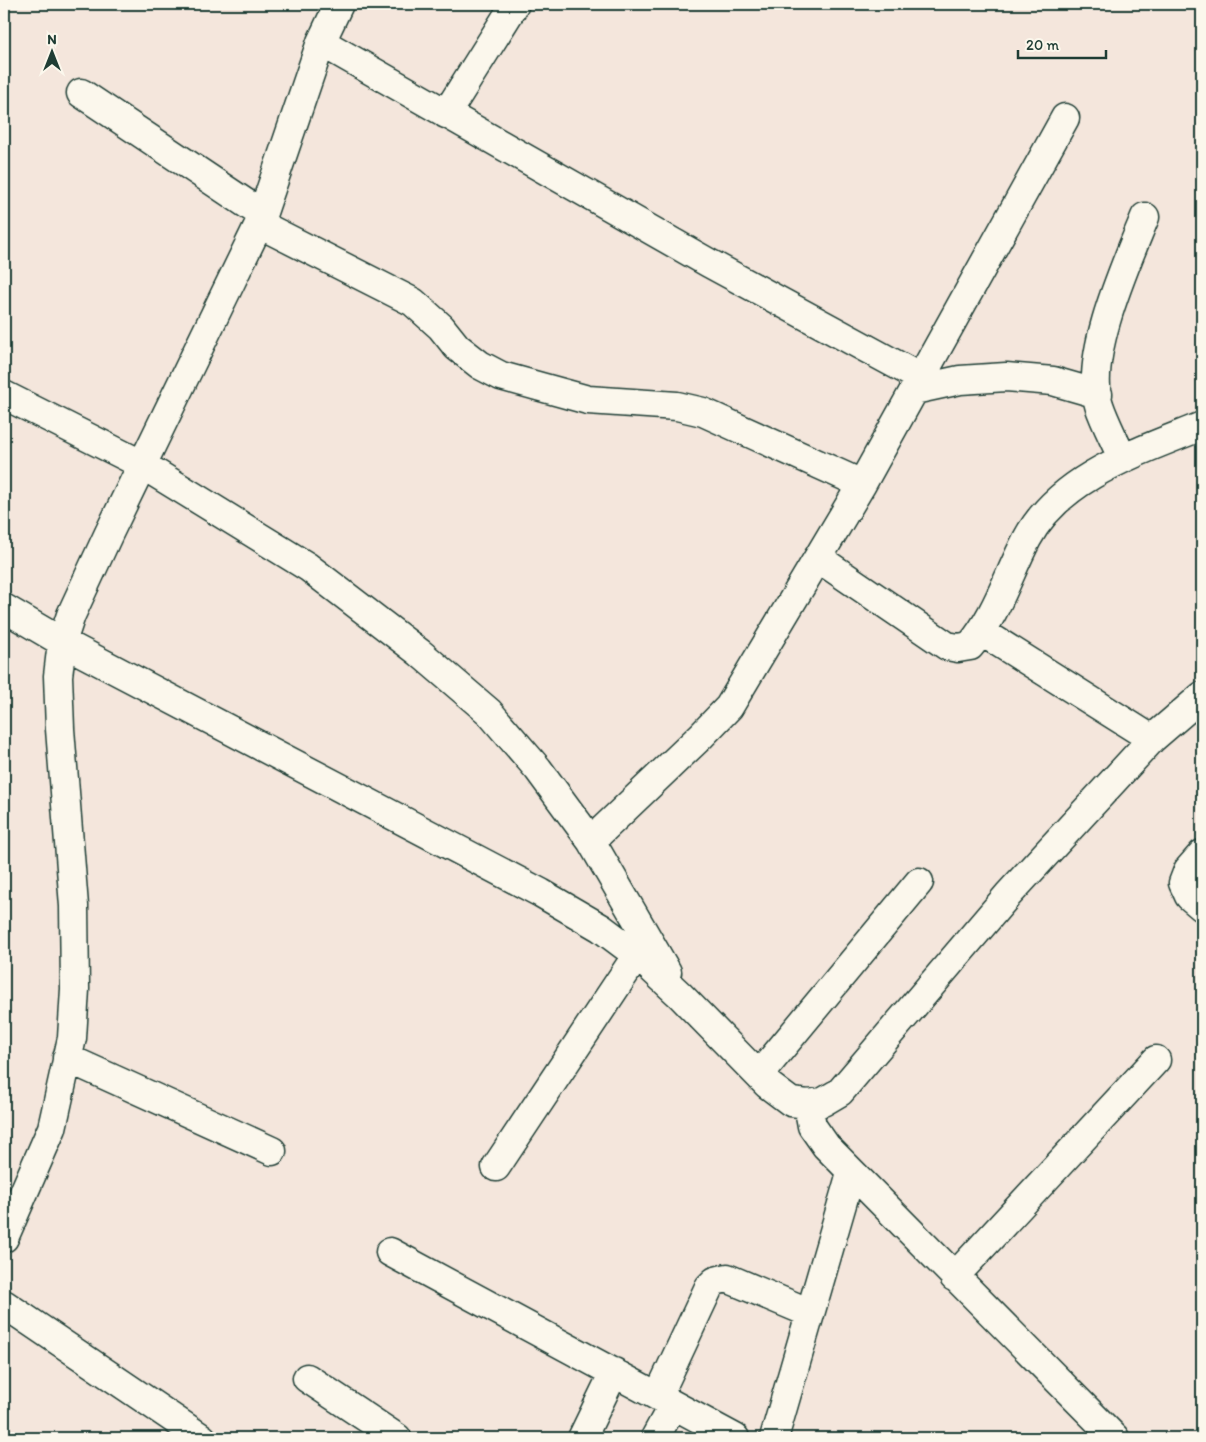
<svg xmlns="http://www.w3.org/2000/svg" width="1206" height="1442" viewBox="0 0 1206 1442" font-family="Itim,sans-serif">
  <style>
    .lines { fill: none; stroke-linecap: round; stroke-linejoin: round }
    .minor-casing { stroke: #1f3d34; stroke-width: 31 }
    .minor { stroke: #fbf7ec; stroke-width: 28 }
  </style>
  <rect width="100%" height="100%" fill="#f4e6dc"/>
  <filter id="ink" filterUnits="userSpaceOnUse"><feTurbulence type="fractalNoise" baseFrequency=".02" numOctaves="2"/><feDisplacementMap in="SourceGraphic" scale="10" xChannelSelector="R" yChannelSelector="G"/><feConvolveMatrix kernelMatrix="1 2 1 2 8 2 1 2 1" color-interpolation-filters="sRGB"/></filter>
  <g filter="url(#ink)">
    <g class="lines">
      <!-- minor casing -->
      <g class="minor-casing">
        <path id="minor" d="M321 42 709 263 921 378
          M81 93 262 214
          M446 114 515 4
          M259 224 413 302 441 327 457 347 480 365 501 376 588 400 677 406 703 412 862 484
          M914 390 960 380 1006 377 1053 381 1098 394
          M4 395 141 464 308 567 420 653 489 712 538 769 591 841 667 972
          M1122 458C1115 441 1105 423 1099 405 1084 356 1126 264 1145 217
          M818 558 947 646 958 648 970 646C996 616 1008 575 1027 539 1060 476 1141 451 1202 426
          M4 608 62 642 541 893 601 928 637 955 680 995 767 1084 791 1102 808 1104 823 1102 840 1092 1008 895 1152 739 1202 696
          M982 632 1152 739
          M591 841 701 736 729 707 862 484 1065 118
          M1202 854 1188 870 1183 883 1189 896 1202 907
          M67 1058 272 1151
          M759 1075 919 882
          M808 1104 812 1126 826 1146 1115 1438
          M496 1167 637 955
          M4 1238 52 1128 72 1038 75 989 74 906 60 729 58 676 62 642 71 615 109 533 259 224 321 42 339 4
          M390 1252 735 1438
          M954 1277 1156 1060
          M4 1304 202 1438
          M307 1378 397 1438
          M658 1396 709 1287 715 1281 727 1278 810 1313
          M582 1438 614 1372
          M655 1438 673 1405
          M774 1438 851 1173"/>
      </g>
      <!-- minor -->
      <use href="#minor" class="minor"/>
    </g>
  </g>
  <!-- margin -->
  <rect width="1206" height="1442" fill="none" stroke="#fbf7ec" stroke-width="20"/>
  <rect x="10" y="10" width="1186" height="1422" fill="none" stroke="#1f3d34" stroke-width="2" filter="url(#ink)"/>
  <!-- north arrow -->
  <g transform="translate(52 52)" stroke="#fbf7ec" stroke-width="4" paint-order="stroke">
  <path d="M0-4L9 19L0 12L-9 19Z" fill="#1f3d34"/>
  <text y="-8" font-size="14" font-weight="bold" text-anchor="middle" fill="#1f3d34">N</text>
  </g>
  <!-- scale -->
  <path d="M1018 50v8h88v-8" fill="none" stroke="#1f3d34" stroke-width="2.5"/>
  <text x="1026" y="50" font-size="15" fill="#1f3d34" stroke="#fbf7ec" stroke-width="4" paint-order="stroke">20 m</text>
</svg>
